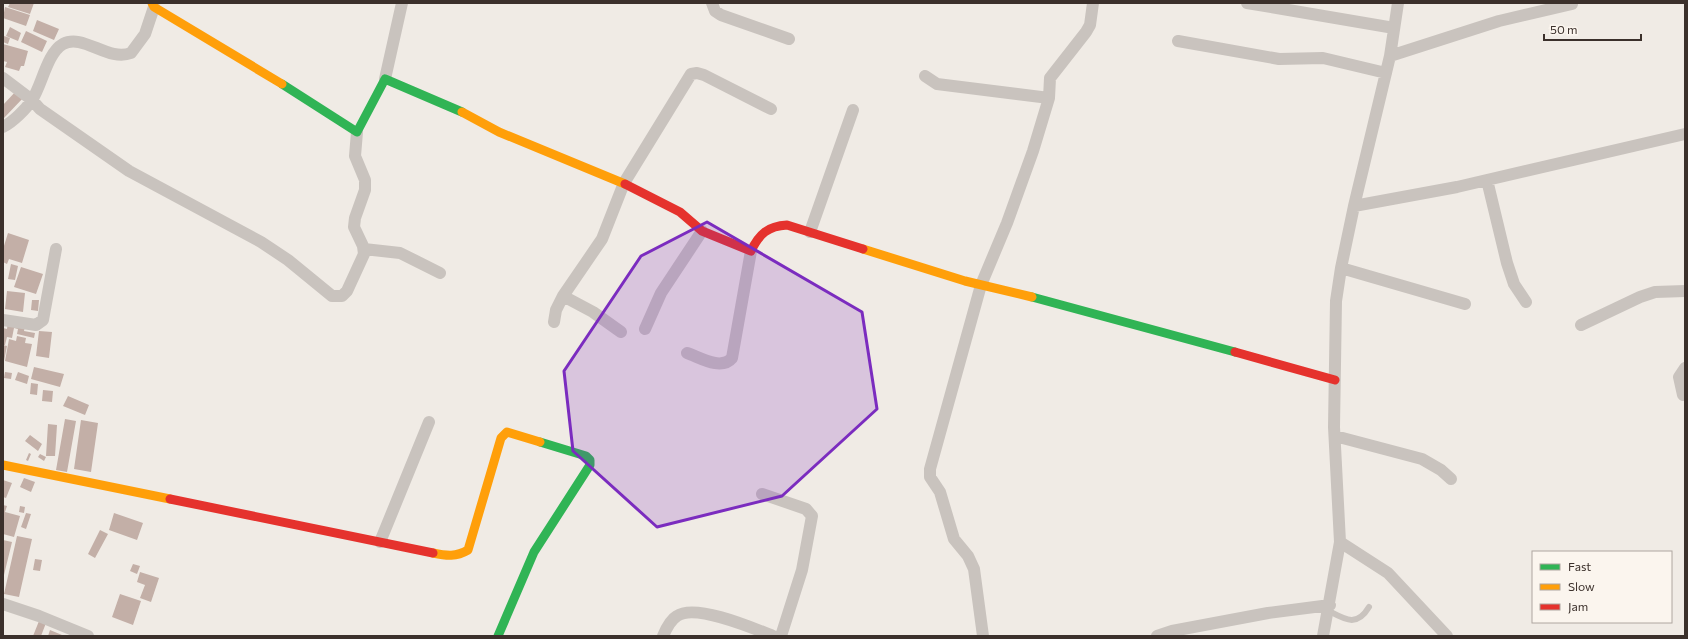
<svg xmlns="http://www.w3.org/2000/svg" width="1688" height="639" viewBox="0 0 1688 639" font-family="Commissioner,sans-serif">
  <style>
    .building { fill: #c3afa7 }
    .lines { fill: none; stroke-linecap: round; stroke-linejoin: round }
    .lane { stroke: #c9c3be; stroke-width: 6 }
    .street { stroke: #c9c3be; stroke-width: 12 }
    .fast { stroke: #30b455; stroke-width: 9 }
    .slow { stroke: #ff9f0a; stroke-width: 9 }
    .jam { stroke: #e5322d; stroke-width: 9 }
    .marked { fill: #7b2cbf; fill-opacity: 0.2; stroke: #7b2cbf; stroke-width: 3; stroke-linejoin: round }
  </style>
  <rect width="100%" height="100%" fill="#f0ebe5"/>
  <!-- building -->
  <path class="building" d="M10 3H34L30 14 8 7Z
    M5 7 30 15 26 26 3 18Z
    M37 20 59 29 54 40 33 31Z
    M10 27 21 33 18 41 6 36Z
    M26 31 47 41 42 52 21 42Z
    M4 36 10 38 8 44 3 42Z
    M3 44 28 51 24 66H21L19 71 5 67 7 62 3 61Z
    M17 90 24 97 4 118 3 105Z
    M8 233 29 240 22 263 9 259 7 264 3 262V249Z
    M11 264 18 266 15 280 8 279Z
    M21 267 43 274 36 294 14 287Z
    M7 291 25 293 23 312 5 309Z
    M32 300H39L38 311 31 310Z
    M8 322 25 326 24 331 35 333 34 338 17 334 18 329 14 328 12 338 7 337 5 345H3V328L7 329Z
    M39 331 52 332 49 358 36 356Z
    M17 336 26 338 25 343 32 344 27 367 5 361 9 339 16 341Z
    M3 345 7 346 4 361H3Z
    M34 367 64 374 60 387 31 379Z
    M5 372 12 373 11 379 4 378Z
    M18 372 29 376 27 384 15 380Z
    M31 383 38 384 37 395 30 394Z
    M43 390 53 391 52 402 42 401Z
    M68 396 89 405 85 415 63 406Z
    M65 419 76 421 67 472 56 470Z
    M81 420 98 423 91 472 74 469Z
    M48 424 57 425 55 456H46Z
    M30 435 42 444 38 451 25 441Z
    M29 453 31 454 28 461 26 460Z
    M40 454 46 457 44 461 38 457Z
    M24 478 35 482 31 492 20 487Z
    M3 480 12 483 6 498 3 497Z
    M3 505 7 506 5 512 20 516 14 537 3 534Z
    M20 506 25 507 24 513 19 512Z
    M26 513 31 514 26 529 21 527Z
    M114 513 143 523 137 540 109 530Z
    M100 530 108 534 95 558 88 554Z
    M17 536 32 539 19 597 4 594Z
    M3 540 12 542 4 575H3Z
    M35 559 42 560 40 571 33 570Z
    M133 564 140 566 137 574 130 571Z
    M140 572 159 578 151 602 140 598 145 585 137 582Z
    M120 594 141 601 133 625 112 617Z
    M39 621 46 623 41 636H33Z
    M50 630 62 635V636H48Z"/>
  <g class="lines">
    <!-- lane -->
    <path class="lane" d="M1329 611C1346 620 1357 627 1369 607"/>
    <!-- street -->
    <path class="street" d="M712 3 715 11 721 15 789 39
      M1247 3 1394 28
      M1178 41 1279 59 1323 58 1386 73
      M1390 56 1499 21 1572 4
      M925 76 937 84 1049 98
      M3 78 32 100 40 109 129 171 261 242 288 260 332 296H342L347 291 364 254 363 246 354 227 355 218 365 190V180L355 156 357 132
      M385 79 402 3
      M3 127C13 122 26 109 32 100 42 85 47 53 63 44 83 33 108 62 131 53L145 34 154 7
      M1487 180 1507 263 1514 284 1526 302
      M1354 206 1457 187 1685 134
      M810 232 853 110
      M364 249 400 253 440 273
      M1341 268 1465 304
      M563 296 593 312 621 332
      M3 320 36 325 43 320 56 249
      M554 322 556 310 563 296 602 239 624 183 691 74 697 73 704 75 771 109
      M1581 325 1640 297 1655 292 1685 291
      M645 329 661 293 702 231
      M687 353C699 357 721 371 732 358L751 251
      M1683 395 1679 377 1685 368
      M1335 436 1422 459 1441 470 1451 479
      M762 494 806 509 812 516 802 570 781 636
      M380 542 429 422
      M1340 542 1388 573 1447 636
      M3 604 39 616 88 636
      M663 636C666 629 670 620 677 616 695 603 753 628 773 636
      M983 636 974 569 968 556 954 539 940 492 930 477V469L981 285 1007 223 1033 151 1049 98 1050 78 1086 32 1090 25 1093 3
      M1157 636 1172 631 1268 613 1330 605
      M1323 636 1340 542 1334 427 1336 301 1341 268 1354 206 1390 56 1398 3"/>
    <!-- fast -->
    <path class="fast" d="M282 84 357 132 385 79 462 112
      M1032 297 1235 352
      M498 636 534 552 590 465V460L586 456 540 442"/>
    <!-- slow -->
    <path class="slow" d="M152 3 154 7 282 84
      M462 112 499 132 625 184
      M863 249 965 281 1032 297
      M3 465 170 499
      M433 553C447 556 456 557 468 550L501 438 507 432 540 442"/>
    <!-- jam -->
    <path class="jam" d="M625 184 680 212 702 231 751 251C759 234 768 226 787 225L863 249
      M1235 352 1335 380
      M170 499 433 553"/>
  </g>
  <!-- marked area -->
  <path class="marked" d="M707 222 862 312 877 409 782 496 657 527 573 451 564 371 641 256Z"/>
  <!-- border -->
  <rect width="1688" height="639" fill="none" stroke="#3b302b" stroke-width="8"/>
  <!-- legend -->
  <rect x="1532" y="551" width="140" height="72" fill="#fbf5ee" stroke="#aea6a0"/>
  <rect x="1540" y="564" width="20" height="6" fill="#30b455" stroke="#aea6a0"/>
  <text x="1568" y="571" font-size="12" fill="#3b302b">Fast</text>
  <rect x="1540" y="584" width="20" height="6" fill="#ff9f0a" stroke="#aea6a0"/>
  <text x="1568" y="591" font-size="12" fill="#3b302b">Slow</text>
  <rect x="1540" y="604" width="20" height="6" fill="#e5322d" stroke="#aea6a0"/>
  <text x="1568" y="611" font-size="12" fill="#3b302b">Jam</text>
  <!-- scale -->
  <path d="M1544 34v6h97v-6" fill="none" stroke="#3b302b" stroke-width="2"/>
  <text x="1550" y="34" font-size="12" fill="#3b302b" stroke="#fbf5ee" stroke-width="3" paint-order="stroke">50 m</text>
</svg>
